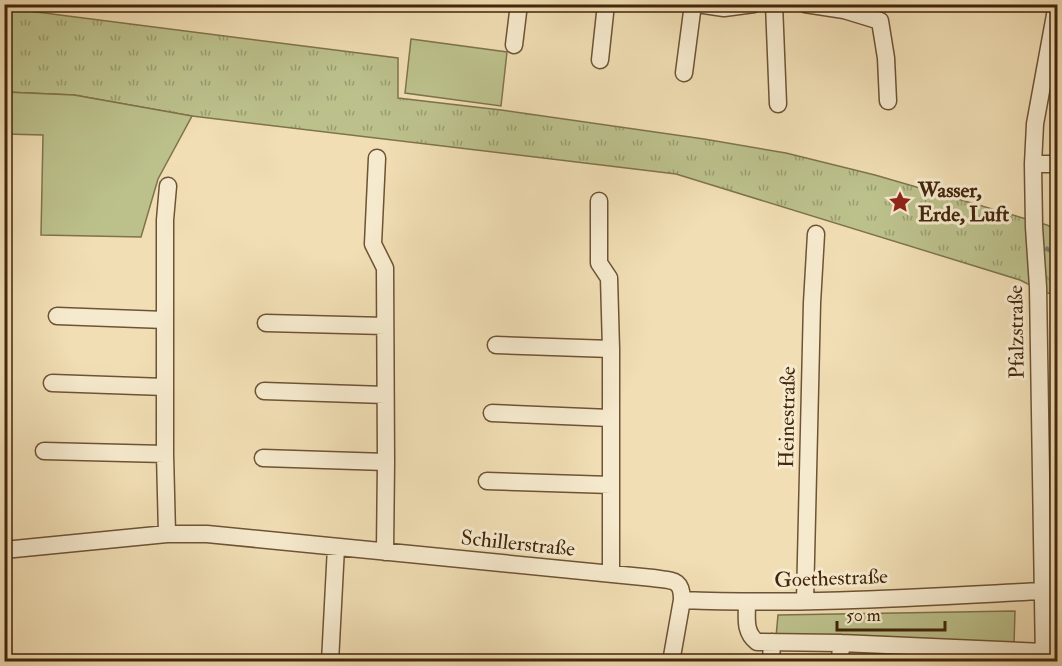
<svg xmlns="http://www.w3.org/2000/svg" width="1062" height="666" viewBox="0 0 1062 666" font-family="'IM FELL Double Pica',serif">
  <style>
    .grass { fill: url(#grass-tufts); stroke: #7f734b; stroke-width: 1.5 }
    .green { fill: #bcc18c; stroke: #7f734b; stroke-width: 1.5 }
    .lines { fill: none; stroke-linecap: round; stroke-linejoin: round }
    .stream { stroke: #7a7e72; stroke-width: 4.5 }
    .minor-casing { stroke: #6e5334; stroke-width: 19 }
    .minor { stroke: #f6eace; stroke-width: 16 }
    .labels { text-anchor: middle; stroke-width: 6; stroke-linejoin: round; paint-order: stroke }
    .poi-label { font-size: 21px; font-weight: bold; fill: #42250a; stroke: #f6eace; text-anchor: start }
    .street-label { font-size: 21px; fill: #42250a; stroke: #f6eace }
  </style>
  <defs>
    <pattern id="grass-tufts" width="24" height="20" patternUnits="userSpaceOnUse" patternTransform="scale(1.5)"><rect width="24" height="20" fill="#bcc18c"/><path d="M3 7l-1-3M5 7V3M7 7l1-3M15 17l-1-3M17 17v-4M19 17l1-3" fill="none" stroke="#9a9d71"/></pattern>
  </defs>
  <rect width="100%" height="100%" fill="#f1deb4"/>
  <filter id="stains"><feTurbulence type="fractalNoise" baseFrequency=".00333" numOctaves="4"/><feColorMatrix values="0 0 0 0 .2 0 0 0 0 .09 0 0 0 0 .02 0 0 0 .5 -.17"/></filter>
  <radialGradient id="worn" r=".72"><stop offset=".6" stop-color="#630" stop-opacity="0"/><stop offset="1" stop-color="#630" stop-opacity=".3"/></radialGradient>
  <!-- grass -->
  <path class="grass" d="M5 8 398 58V98L501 110 704 139 786 153 875 175 1047 225 1057 230V294L1046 293 1020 280 676 174 192 116 74 95 5 92Z"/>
  <!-- green -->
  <path class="green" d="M411 39 507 52 501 106 405 93Z
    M5 92 74 95 192 116 158 179 141 237 41 235 43 135 5 134Z
    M1015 611 1014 644 776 637 778 615Z"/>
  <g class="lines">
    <!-- stream -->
    <path class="stream" d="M1047 249 1058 254"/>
    <!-- minor casing -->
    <g class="minor-casing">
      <path id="minor" d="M697 4 724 8 754 4
        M774 4 778 104
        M805 4 844 10 880 21 886 58 888 101
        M514 45 519 4
        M600 60 606 4
        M684 73 693 4
        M377 158 373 244 385 268 386 462 385 552
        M1033 164H1058
        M599 201V263L609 278 611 349V574
        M57 316 165 320
        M266 323 385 326
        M496 345 611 349
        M52 383 165 387
        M264 391 385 395
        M492 413 610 418
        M44 451 165 454
        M263 458 386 462
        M487 481 611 485
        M167 534 165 454V220L168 186
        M4 550 167 534H207L653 578C672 581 682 578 682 600
        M805 601 812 303 816 234
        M747 603C747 618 744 632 757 642L841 643 1044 652
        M330 662 336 547
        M671 662 682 600C803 605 923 597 1042 591
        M771 662 772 642
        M840 662 841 643
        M906 662 907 646
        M1044 662 1038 287 1034 227 1033 164 1035 124 1057 4"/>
    </g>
    <!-- minor -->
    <use href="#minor" class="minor"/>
  </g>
  <!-- icons -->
  <defs>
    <g id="sight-bare" transform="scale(1.8)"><path d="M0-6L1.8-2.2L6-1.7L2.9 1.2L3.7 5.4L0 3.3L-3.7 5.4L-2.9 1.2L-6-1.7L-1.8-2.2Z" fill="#8f2418" stroke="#f6eace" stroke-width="2.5" paint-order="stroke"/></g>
  </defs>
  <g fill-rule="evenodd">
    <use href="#sight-bare" x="900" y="202"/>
  </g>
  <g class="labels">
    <!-- poi labels -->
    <g class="poi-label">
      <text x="918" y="197">Wasser,<tspan x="918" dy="24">Erde, Luft</tspan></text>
    </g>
    <!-- street labels -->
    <g class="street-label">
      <text transform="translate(1016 332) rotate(-91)" y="7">Pfalzstraße</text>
      <text transform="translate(787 417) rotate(-89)" y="7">Heinestraße</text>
      <text transform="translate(518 543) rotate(6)" y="7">Schillerstraße</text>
      <text transform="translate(831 578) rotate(-2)" y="7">Goethestraße</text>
    </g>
  </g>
  <!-- margin -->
  <rect width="1062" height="666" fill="none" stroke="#f1deb4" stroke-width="24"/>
  <rect x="6" y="6" width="1050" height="654" fill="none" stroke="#42250a" stroke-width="3"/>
  <rect x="12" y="12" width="1038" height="642" fill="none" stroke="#42250a" stroke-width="1.5"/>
  <!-- scale -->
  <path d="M837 621v9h108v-9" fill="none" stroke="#42250a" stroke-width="3"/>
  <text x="846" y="621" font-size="18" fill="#42250a" stroke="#f6eace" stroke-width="4.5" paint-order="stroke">50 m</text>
  <rect width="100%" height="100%" filter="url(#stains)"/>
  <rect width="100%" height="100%" fill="url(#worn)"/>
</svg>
